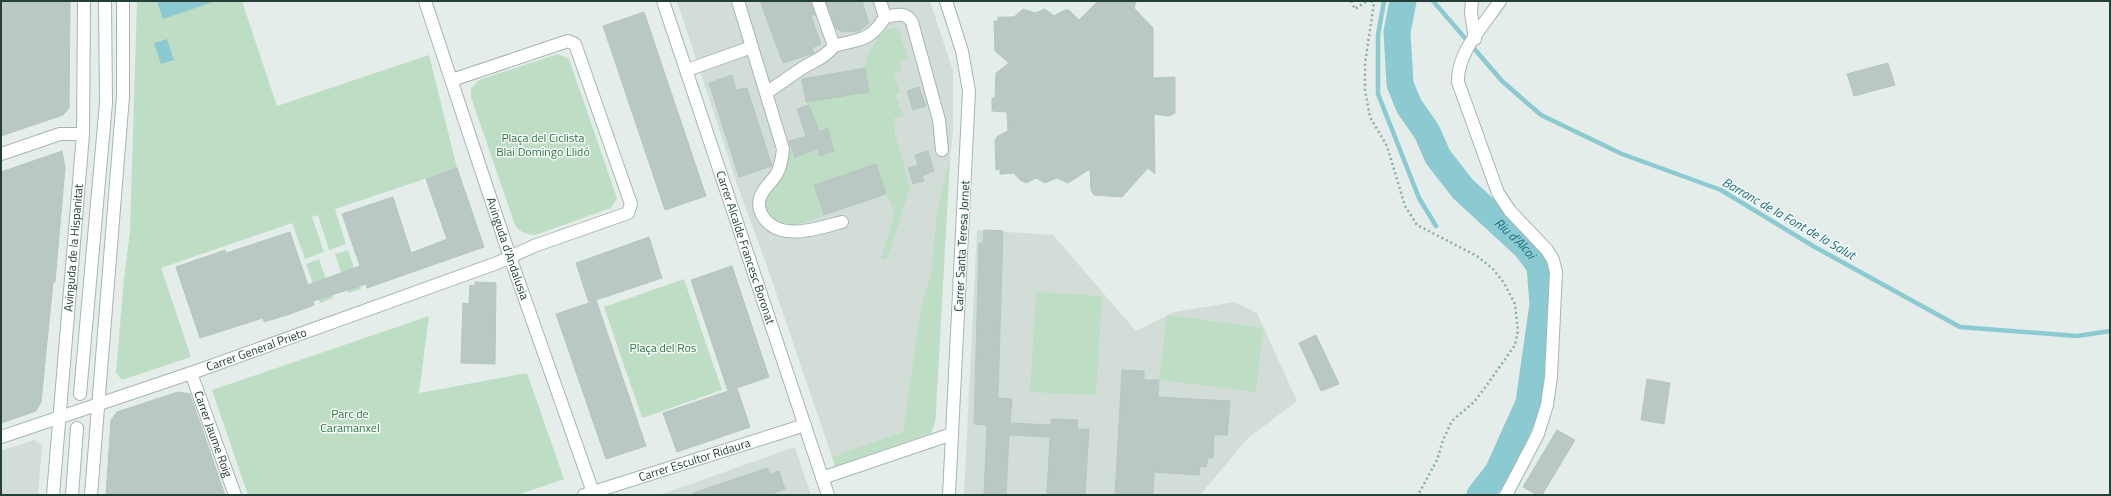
<svg xmlns="http://www.w3.org/2000/svg" width="2111" height="496" viewBox="0 0 2111 496" font-family="'Titillium Web',sans-serif">
  <style>
    .built { fill: #d2ddd8 }
    .green { fill: #bddec5 }
    .water { fill: #8ccad2 }
    .lines { fill: none; stroke-linecap: round; stroke-linejoin: round }
    .stream { stroke: #8ccad2; stroke-width: 4.5 }
    .river { stroke: #8ccad2; stroke-width: 27 }
    .building { fill: #b9c8c2; stroke: #b6c7c0 }
    .minor-casing { stroke: #a6b5b0; stroke-width: 14 }
    .path { stroke: #84b1a2; stroke-width: 2.5; stroke-dasharray: 2 3; stroke-linecap: butt }
    .minor { stroke: #fff; stroke-width: 12 }
    .labels { text-anchor: middle; stroke-width: 3; stroke-linejoin: round; paint-order: stroke }
    .park-label { font-size: 12px; fill: #2d7647; stroke: #f5faf7 }
    .street-label { font-size: 12px; fill: #233f37; stroke: #f5faf7 }
    .water-label { font-size: 13px; font-style: italic; fill: #1c6f7c; stroke: #f5faf7 }
  </style>
  <rect width="100%" height="100%" fill="#e4ede9"/>
  <!-- built -->
  <path class="built" d="M677 1H930L953 71V132L950 157 936 414 935 422 931 433 835 466 768 269 738 187Z
    M977 230 1053 235 1136 331 1174 312 1235 302 1257 313 1297 401 1248 438 1200 495H964Z
    M34 440 42 445 38 495H1V451Z
    M795 447 811 495H660Z"/>
  <!-- green -->
  <path class="green" d="M137 1H242L277 106 429 55 457 168 335 209 346 244 329 250 318 215 312 217 324 252 305 259 292 223 161 268 191 357 122 380 116 373 124 279 130 232Z
    M894 28 899 31 908 58 899 61 902 70 894 73 900 93 895 95 904 116 894 118 895 134 911 190 909 191 887 259H881L895 212 886 194 876 164 814 185 824 215 796 225H781L765 214 764 200 788 152 792 149 795 157 818 149 820 156 834 151 828 128 818 129 809 105 806 102 869 92C868 84 864 75 865 67 867 53 878 30 894 28Z
    M558 54 569 59 617 198 611 208 535 235C526 234 521 233 515 225L471 97V89L479 80Z
    M950 157 935 422 931 433 835 466 832 457 903 432 921 307 931 275 937 213Z
    M348 250 361 289 348 293 335 254Z
    M319 259 333 298 320 303 306 264Z
    M684 279 722 390 642 418 604 307Z
    M1036 292 1102 296 1096 395 1030 392Z
    M1167 315 1263 328 1256 392 1159 380Z
    M429 316 419 393 527 373 564 479 517 495H248L212 390Z"/>
  <!-- water -->
  <path class="water" d="M157 1H216L163 19Z
    M167 39 174 60 161 64 154 43Z"/>
  <g class="lines">
    <!-- stream -->
    <path class="stream" d="M1384 1 1378 35V94L1419 198 1436 226
      M1433 1 1502 81 1541 115 1622 154 1721 190 1813 246 1960 327 2077 336 2110 331"/>
    <!-- river -->
    <path class="river" id="s1" d="M1403 1 1397 32 1400 84 1409 106 1427 132 1438 157 1463 189 1526 247 1540 266 1543 304 1529 403 1498 472 1480 495"/>
  </g>
  <!-- building -->
  <path class="building" d="M1 1H70L69 108 63 115 1 136Z
    M760 1H811L815 16 810 13 821 44 812 48 814 53 783 63Z
    M826 1H862L869 23 859 31 842 32 836 28Z
    M1098 1H1136L1134 8 1153 28V78L1175 77V113L1169 116 1154 114 1155 174 1148 168 1122 197 1094 195 1091 190 1090 169 1068 183 1057 178 1045 183 1036 178 1026 183 1020 180 1014 173 1000 174V169L996 170 995 140 998 136 1008 131 1007 112 992 111V98H995L996 73 1009 63 995 51 994 21H998V17H1014L1023 9 1035 13 1045 9 1054 16 1065 10H1069L1079 20Z
    M644 12 706 196 665 210 603 26Z
    M1888 63 1895 85 1854 96 1847 74Z
    M865 68 869 92 806 102 802 79Z
    M732 75 736 90 747 88 772 166 739 177 709 83Z
    M919 87 926 106 913 110 907 91Z
    M809 105 819 131 828 128 834 151 820 156 818 149 795 157 789 141 806 136 797 109Z
    M62 151 65 168 55 282H53L41 402 36 411 1 423V172Z
    M928 151 934 171 922 176 924 181 913 184 908 168 918 165 915 155Z
    M876 164 886 194 824 215 814 185Z
    M457 168 484 247 367 288 366 284 313 301 314 305 290 314 264 322 263 318 200 338 176 267 225 250 226 253 290 232 308 285 360 266 342 214 393 197 411 253 447 239 426 179Z
    M984 230 1003 231 998 398 1012 399 1010 423 1051 425V419L1078 420 1077 429H1089L1085 495H1047L1050 437 1009 435 1006 495H984L987 425 974 424 979 243H983Z
    M649 237 662 278 596 300 646 446 606 459 556 314 589 303 576 263Z
    M732 266 769 377 737 388 750 427 677 452 663 413 728 391 691 280Z
    M475 282 496 283 495 364 461 363 463 303 469 304 470 285 475 286Z
    M1316 335 1339 384 1321 391 1299 343Z
    M1122 370 1144 371V380H1159L1158 397 1230 401 1227 435H1214L1213 458H1208L1206 467 1200 466 1199 475 1154 472 1153 495H1115Z
    M1647 379 1670 383 1664 424 1641 420Z
    M178 392 190 394 225 495H106L111 420 117 412Z
    M1557 430 1575 440 1542 495H1537L1523 487Z
    M767 468 770 474 779 471 785 489 774 493 775 495H694L693 493Z"/>
  <g class="lines">
    <!-- minor casing -->
    <g class="minor-casing">
      <g id="minor">
        <path id="s2" d="M425 1 510 257 594 495"/>
        <path id="s3" d="M663 1 828 495"/>
        <path d="M738 1 783 149C782 158 781 167 776 175 771 183 763 188 760 198 758 205 760 213 764 218 781 242 819 228 842 222"/>
        <path d="M818 1 834 46C859 39 871 41 885 17"/>
        <path d="M880 1 885 17C897 15 905 11 912 22L939 120 942 150"/>
        <path d="M946 1 962 51 969 91 949 495"/>
        <path d="M1472 1 1471 13 1475 39"/>
        <path d="M1500 1C1484 25 1457 52 1458 82L1498 193 1510 211 1547 250 1553 260 1556 272 1551 377 1547 405 1538 434 1506 495"/>
        <path d="M687 70 752 47"/>
        <path d="M767 92C778 85 789 77 801 69 813 61 825 58 834 46"/>
        <path d="M1 154 60 134H83"/>
        <path id="s4" d="M191 373 235 495"/>
        <path d="M80 394 106 103 105 1"/>
        <path id="s5" d="M1 437 200 370 497 263 534 246 628 213 631 204 575 44 568 41 452 80"/>
        <path d="M822 478 952 434"/>
        <path id="s6" d="M53 495 83 134 84 1"/>
        <path d="M72 495 77 428"/>
        <path d="M91 495 123 96V1"/>
        <path id="s7" d="M584 495 805 425"/>
      </g>
    </g>
    <!-- path -->
    <path class="path" d="M1351 1 1355 9 1367 1
      M1371 1 1374 3 1365 63V90L1370 117 1387 146 1405 206 1417 225 1477 256 1493 269 1504 283 1515 304 1518 331 1515 345 1489 382 1475 401 1452 421 1443 440 1437 460 1418 495"/>
    <!-- minor -->
    <use href="#minor" class="minor"/>
  </g>
  <g class="labels">
    <!-- park labels -->
    <g class="park-label">
      <text x="543" y="142">Plaça del Ciclista<tspan x="543" dy="14">Blai Domingo Llidó</tspan></text>
      <text x="663" y="352">Plaça del Ros</text>
      <text x="350" y="418">Parc de<tspan x="350" dy="14">Caramanxel</tspan></text>
    </g>
    <!-- street labels -->
    <g class="street-label">
      <text transform="translate(962 246) rotate(-87)" y="4">Carrer Santa Teresa Jornet</text>
      <text dy="4" stroke="none"><textPath href="#s6" startOffset="248">Avinguda de la Hispanitat</textPath></text>
      <text dy="4" stroke="none"><textPath href="#s3" startOffset="260">Carrer Alcalde Francesc Boronat</textPath></text>
      <text dy="4" stroke="none"><textPath href="#s2" startOffset="261">Avinguda d'Andalusia</textPath></text>
      <text dy="4" stroke="none"><textPath href="#s5" startOffset="270">Carrer General Prieto</textPath></text>
      <text dy="4" stroke="none"><textPath href="#s4" startOffset="65">Carrer Jaume Roig</textPath></text>
      <text dy="4" stroke="none"><textPath href="#s7" startOffset="116">Carrer Escultor Ridaura</textPath></text>
    </g>
    <!-- water labels -->
    <g class="water-label">
      <text transform="translate(1789 218) rotate(30)" y="5">Barranc de la Font de la Salut</text>
      <text dy="5" stroke="none"><textPath href="#s1" startOffset="279">Riu d'Alcoi</textPath></text>
    </g>
  </g>
  <!-- border -->
  <rect width="2111" height="496" fill="none" stroke="#233f37" stroke-width="4"/>
</svg>
